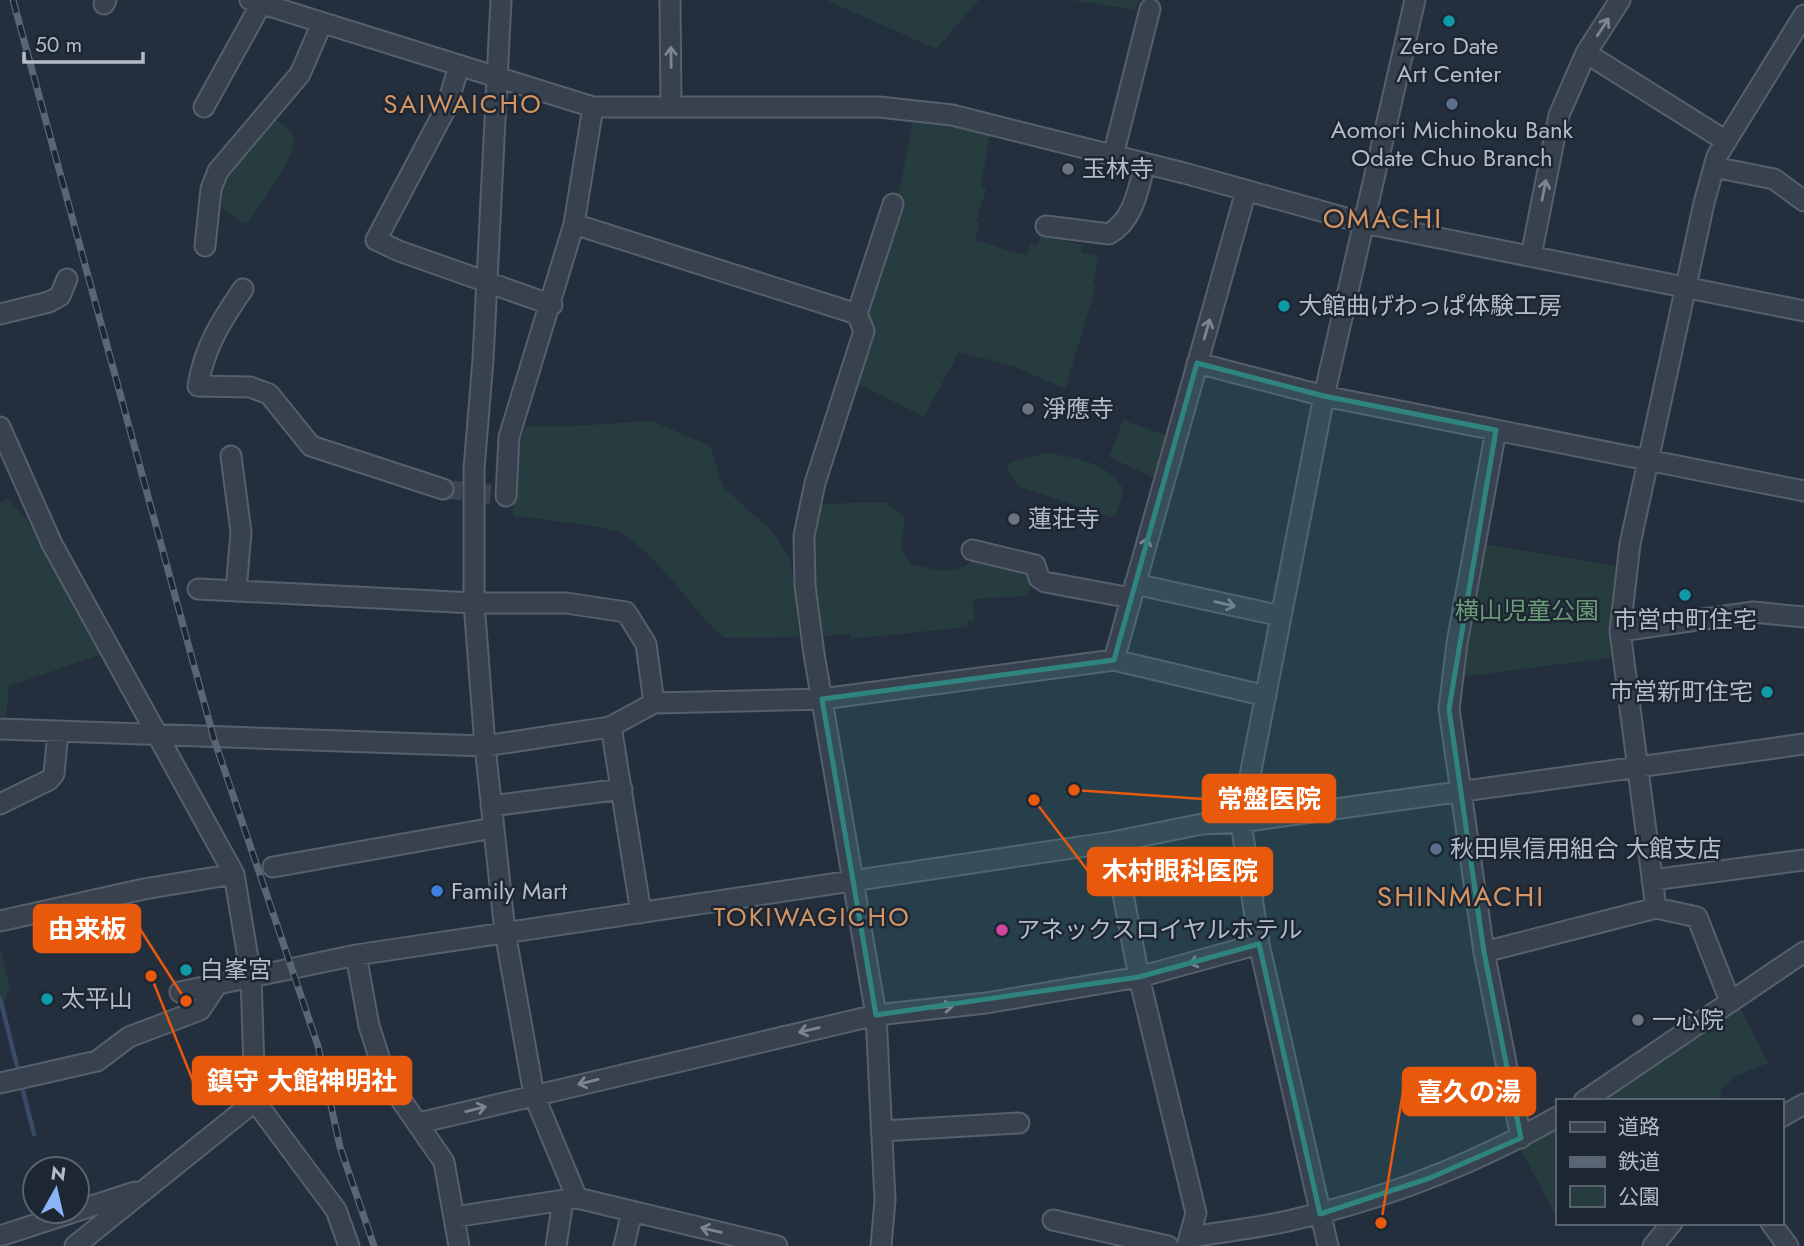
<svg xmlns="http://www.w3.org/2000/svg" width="1804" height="1246" viewBox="0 0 1804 1246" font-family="Jost,'Noto Sans JP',sans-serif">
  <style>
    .green { fill: #263c3f }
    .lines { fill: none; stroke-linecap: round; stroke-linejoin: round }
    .stream { stroke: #394c67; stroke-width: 4.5 }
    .minor-tunnel { stroke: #3a4453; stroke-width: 19; stroke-dasharray: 19 10; stroke-linecap: butt }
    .minor-casing { stroke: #565f6c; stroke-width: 23 }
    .minor { stroke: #38414e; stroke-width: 19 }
    .rail-casing { stroke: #5a6575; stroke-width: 7 }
    .rail { stroke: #1d2633; stroke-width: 4.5; stroke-dasharray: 13; stroke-linecap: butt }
    .oneway { stroke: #7c8592 }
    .marked { fill: #308480; fill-opacity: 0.2; stroke: #308480; stroke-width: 5; stroke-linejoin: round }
    .culture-dot { fill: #0f9aa8; stroke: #1d2633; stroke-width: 2.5 }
    .service-dot { fill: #5c6f8a; stroke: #1d2633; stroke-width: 2.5 }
    .worship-dot { fill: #6b7280; stroke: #1d2633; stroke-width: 2.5 }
    .shop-dot { fill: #3f7fe0; stroke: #1d2633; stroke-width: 2.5 }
    .hotel-dot { fill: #d1479c; stroke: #1d2633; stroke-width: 2.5 }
    .labels { text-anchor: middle; stroke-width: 5; stroke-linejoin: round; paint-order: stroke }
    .poi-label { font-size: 24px; fill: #b4bcc9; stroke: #1d2633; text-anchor: start }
    .park-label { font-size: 24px; fill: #6b9a76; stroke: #1d2633 }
    .neighbourhood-label { font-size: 26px; letter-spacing: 2px; fill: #d59563; stroke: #1d2633 }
    .quarter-label { font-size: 28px; letter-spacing: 2px; fill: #d59563; stroke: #1d2633 }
    .leader { fill: none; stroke: #e8590c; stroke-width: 2.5 }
    .callout-dot { fill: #e8590c; stroke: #1d2633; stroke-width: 2.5 }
    .callout { fill: #e8590c; stroke: #e8590c; stroke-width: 2.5 }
    .callout-label { font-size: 26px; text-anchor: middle; font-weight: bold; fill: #fff }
  </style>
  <rect width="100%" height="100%" fill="#242f3e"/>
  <!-- green -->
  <path class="green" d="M826 0H979L936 49Z
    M1072 0H1140L1134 10Z
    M271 116C277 121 288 127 292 133 303 152 257 208 246 224 231 214 213 207 216 186Z
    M913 121 990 132 981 187 986 189 976 221 980 223 975 240 1027 256 1030 244 1038 245 1040 236 1082 245 1081 252 1098 256 1093 285 1096 286 1065 389 1013 366 959 352 924 417 856 383 874 323 862 318 895 212Z
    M1123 420 1169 436 1157 476 1152 477 1109 457Z
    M652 421 710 446 723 487 774 533 791 561 799 637 724 638C688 606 662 559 621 533 609 526 532 518 513 516L518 449 526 426H573Z
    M1045 453C1074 457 1108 462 1124 490L1116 515 1111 517 1020 487 1007 471 1009 463Z
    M8 499 26 518 100 655 9 686 6 716H0V503Z
    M886 502 905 518 901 549 911 564C936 569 957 579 976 556L1030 569 1031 589 1027 596 973 599 974 620 968 622 967 627 851 639 850 634 824 636C814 591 811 550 820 504Z
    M1483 544 1621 567 1616 657 1460 677Z
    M0 949 10 987 0 1012Z
    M1738 1003 1768 1063 1736 1076 1720 1090 1723 1101H1593Z
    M1557 1123V1218L1518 1144Z"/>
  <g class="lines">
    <!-- stream -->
    <path class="stream" d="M0 998 17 1066
      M23 1091 34 1134"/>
    <!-- minor-tunnel -->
    <path class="minor-tunnel" d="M443 489 506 496"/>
    <!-- minor casing -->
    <g class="minor-casing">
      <path id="minor" d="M250 0 593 107H879L952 115 1184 173 1364 223 1804 311
        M501 0 483 360 474 469V603L485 746 505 932 534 1095 577 1198
        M670 0 671 105
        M104 4 106 0
        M1586 53 1726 141
        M459 66 447 106 376 240 399 251 552 305
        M204 107 261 4
        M1113 156 1150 9
        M1714 167 1774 179 1804 201
        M574 224 857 314
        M1046 226 1109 234C1134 220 1138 189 1145 164
        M205 246 211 189 218 171 300 74 322 23
        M1531 256 1559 115 1586 53 1620 0
        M243 289C221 321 204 348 198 386L250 387 269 394 311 446 443 489
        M0 314 49 302 60 296 67 279
        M1197 363 1324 396 1804 491
        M0 427 52 544 234 874 251 976 255 1101 336 1210 349 1246
        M1496 430 1457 643 1449 709 1484 952 1521 1138
        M231 456 241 532 236 591
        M506 496 509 437 574 224 593 107
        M972 550 1035 565 1039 578 1045 582 1131 598
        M1135 584 1281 616
        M198 589 474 603H566L626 612 646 644 654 703
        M1620 631 1753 612 1804 617
        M1114 660 1246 191
        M611 726 641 913
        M0 729 485 746 610 727 654 703 822 699 1114 660 1266 696
        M0 804 49 780 54 774 58 732
        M491 806 622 789
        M1113 842 1139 977 1196 1213 1187 1246
        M273 867 493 828
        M1652 880 1804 860
        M1656 908 1620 631 1630 544 1704 203 1717 156 1804 15
        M0 921 144 889 234 874
        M1484 952 1656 908 1697 917 1730 1001
        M356 955 369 1026 386 1078 444 1162 459 1246
        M180 992 356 955 1113 842 1202 824 1241 822 1804 744
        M0 1083 97 1061 129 1037 200 1010 216 986
        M1584 1101 1804 952
        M1781 1117 1804 1104
        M419 1123 876 1015 986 1003 1139 977 1259 944
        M882 1131 1019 1123
        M454 1217 577 1198 777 1246
        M1053 1220 1168 1246
        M1771 1223 1788 1246
        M0 1236 135 1192
        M1192 1237C1225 1231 1259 1228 1292 1220 1384 1199 1475 1164 1557 1117
        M75 1246 255 1101
        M556 1246 563 1200
        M624 1246 632 1211
        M881 1246 885 1200 876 1015 814 654 805 586 804 536 815 483 864 331 857 314 893 204
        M1328 1246 1259 944 1241 822 1324 396 1415 0
        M1653 1246 1672 1223"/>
    </g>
    <!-- minor -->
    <use href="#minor" class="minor"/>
    <!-- rail casing -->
    <g class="rail-casing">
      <path id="rail" d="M13 0 214 739 318 1046 340 1147 374 1246"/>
    </g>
    <!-- rail -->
    <use href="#rail" class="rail"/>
  </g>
  <!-- one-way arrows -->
  <defs><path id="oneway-shaft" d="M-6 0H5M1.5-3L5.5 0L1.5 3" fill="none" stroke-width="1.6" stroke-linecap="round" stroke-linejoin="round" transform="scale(1.75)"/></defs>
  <g class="oneway">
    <use href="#oneway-shaft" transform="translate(1603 27) rotate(-57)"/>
    <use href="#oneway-shaft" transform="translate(671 57) rotate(-91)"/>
    <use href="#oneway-shaft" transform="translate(1544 190) rotate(-79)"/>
    <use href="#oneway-shaft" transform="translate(1207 329) rotate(-74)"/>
    <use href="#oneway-shaft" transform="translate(1145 547) rotate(-74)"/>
    <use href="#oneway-shaft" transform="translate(1225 604) rotate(13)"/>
    <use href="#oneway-shaft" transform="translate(1199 961) rotate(165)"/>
    <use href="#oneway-shaft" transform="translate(943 1007) rotate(-6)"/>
    <use href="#oneway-shaft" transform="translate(809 1030) rotate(167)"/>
    <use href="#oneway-shaft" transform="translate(588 1082) rotate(166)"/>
    <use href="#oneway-shaft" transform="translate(476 1109) rotate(-14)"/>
    <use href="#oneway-shaft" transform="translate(711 1230) rotate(-167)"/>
  </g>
  <!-- marked area -->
  <path class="marked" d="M1197 363 1324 396 1496 430 1449 709 1484 952 1521 1138 1430 1178 1320 1214 1259 944 1139 977 876 1015 822 699 1114 660Z"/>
  <!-- markers -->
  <g class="culture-dot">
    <circle cx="1449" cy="21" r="7"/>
    <circle cx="1284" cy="306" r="7"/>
    <circle cx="1685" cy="595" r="7"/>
    <circle cx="1767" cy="692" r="7"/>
    <circle cx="186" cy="970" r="7"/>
    <circle cx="47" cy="999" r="7"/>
  </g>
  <g class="service-dot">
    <circle cx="1452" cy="104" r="7"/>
    <circle cx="1436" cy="849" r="7"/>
  </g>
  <g class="worship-dot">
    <circle cx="1068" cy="169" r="7"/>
    <circle cx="1028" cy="409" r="7"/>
    <circle cx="1014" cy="519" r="7"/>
    <circle cx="1638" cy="1020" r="7"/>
  </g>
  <circle class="shop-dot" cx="437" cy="891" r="7"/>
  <circle class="hotel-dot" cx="1002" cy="930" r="7"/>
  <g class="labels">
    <!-- poi labels -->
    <g class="poi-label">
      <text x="1449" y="54" text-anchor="middle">Zero Date<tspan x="1449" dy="28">Art Center</tspan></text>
      <text x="1452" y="138" text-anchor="middle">Aomori Michinoku Bank<tspan x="1452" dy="28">Odate Chuo Branch</tspan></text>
      <text x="1082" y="177">玉林寺</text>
      <text x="1298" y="314">大館曲げわっぱ体験工房</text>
      <text x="1042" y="417">淨應寺</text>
      <text x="1028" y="527">蓮荘寺</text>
      <text x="1685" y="628" text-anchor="middle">市営中町住宅</text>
      <text x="1753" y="700" text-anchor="end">市営新町住宅</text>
      <text x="1450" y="857">秋田県信用組合 大館支店</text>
      <text x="451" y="899">Family Mart</text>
      <text x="1016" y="938">アネックスロイヤルホテル</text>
      <text x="200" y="978">白峯宮</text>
      <text x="61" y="1007">太平山</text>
      <text x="1652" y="1028">一心院</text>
    </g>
    <!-- park labels -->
    <g class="park-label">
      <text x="1527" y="619">横山児童公園</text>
    </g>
    <!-- neighbourhood labels -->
    <g class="neighbourhood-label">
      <text x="463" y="113">SAIWAICHO</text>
      <text x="812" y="926">TOKIWAGICHO</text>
    </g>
    <!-- quarter labels -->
    <g class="quarter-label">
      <text x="1383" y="228">OMACHI</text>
      <text x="1461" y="906">SHINMACHI</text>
    </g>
  </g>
  <!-- callouts -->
  <path class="leader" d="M1074 790L1203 799M1034 800L1088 871M186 1001L140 929M151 976L193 1081M1381 1223L1403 1092"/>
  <g class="callout-dot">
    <circle cx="1074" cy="790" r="7"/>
    <circle cx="1034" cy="800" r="7"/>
    <circle cx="186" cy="1001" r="7"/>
    <circle cx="151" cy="976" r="7"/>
    <circle cx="1381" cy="1223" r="7"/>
  </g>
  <g class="callout">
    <rect x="1203" y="775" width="132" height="47" rx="7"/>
    <rect x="1088" y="848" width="184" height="47" rx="7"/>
    <rect x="34" y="905" width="106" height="47" rx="7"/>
    <rect x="193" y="1057" width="218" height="47" rx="7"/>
    <rect x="1403" y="1068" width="132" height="47" rx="7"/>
  </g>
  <g class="callout-label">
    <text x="1269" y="808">常盤医院</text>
    <text x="1180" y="880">木村眼科医院</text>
    <text x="87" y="938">由来板</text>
    <text x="302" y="1090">鎮守 大館神明社</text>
    <text x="1469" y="1101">喜久の湯</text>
  </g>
  <!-- legend -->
  <rect x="1556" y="1099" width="228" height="126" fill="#1d2633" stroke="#59626f" stroke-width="2"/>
  <rect x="1570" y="1122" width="35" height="10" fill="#38414e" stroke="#59626f" stroke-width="2"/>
  <text x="1618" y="1134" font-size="21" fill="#b4bcc9">道路</text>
  <rect x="1570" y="1157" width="35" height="10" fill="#5a6575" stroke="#59626f" stroke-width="2"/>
  <text x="1618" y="1169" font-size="21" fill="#b4bcc9">鉄道</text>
  <rect x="1570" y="1186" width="35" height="21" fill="#263c3f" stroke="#59626f" stroke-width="2"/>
  <text x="1618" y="1204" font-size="21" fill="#b4bcc9">公園</text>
  <!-- north arrow -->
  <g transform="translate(56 1190) rotate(8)"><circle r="33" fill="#1d2633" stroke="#59626f" stroke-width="2"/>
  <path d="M0-5L12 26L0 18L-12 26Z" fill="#8ab4f8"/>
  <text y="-10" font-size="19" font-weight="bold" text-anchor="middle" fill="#b4bcc9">N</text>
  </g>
  <!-- scale -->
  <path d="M24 52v10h119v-10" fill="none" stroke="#b4bcc9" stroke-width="3.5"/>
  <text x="35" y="52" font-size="21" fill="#b4bcc9" stroke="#1d2633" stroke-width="5" paint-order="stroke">50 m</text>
</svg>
